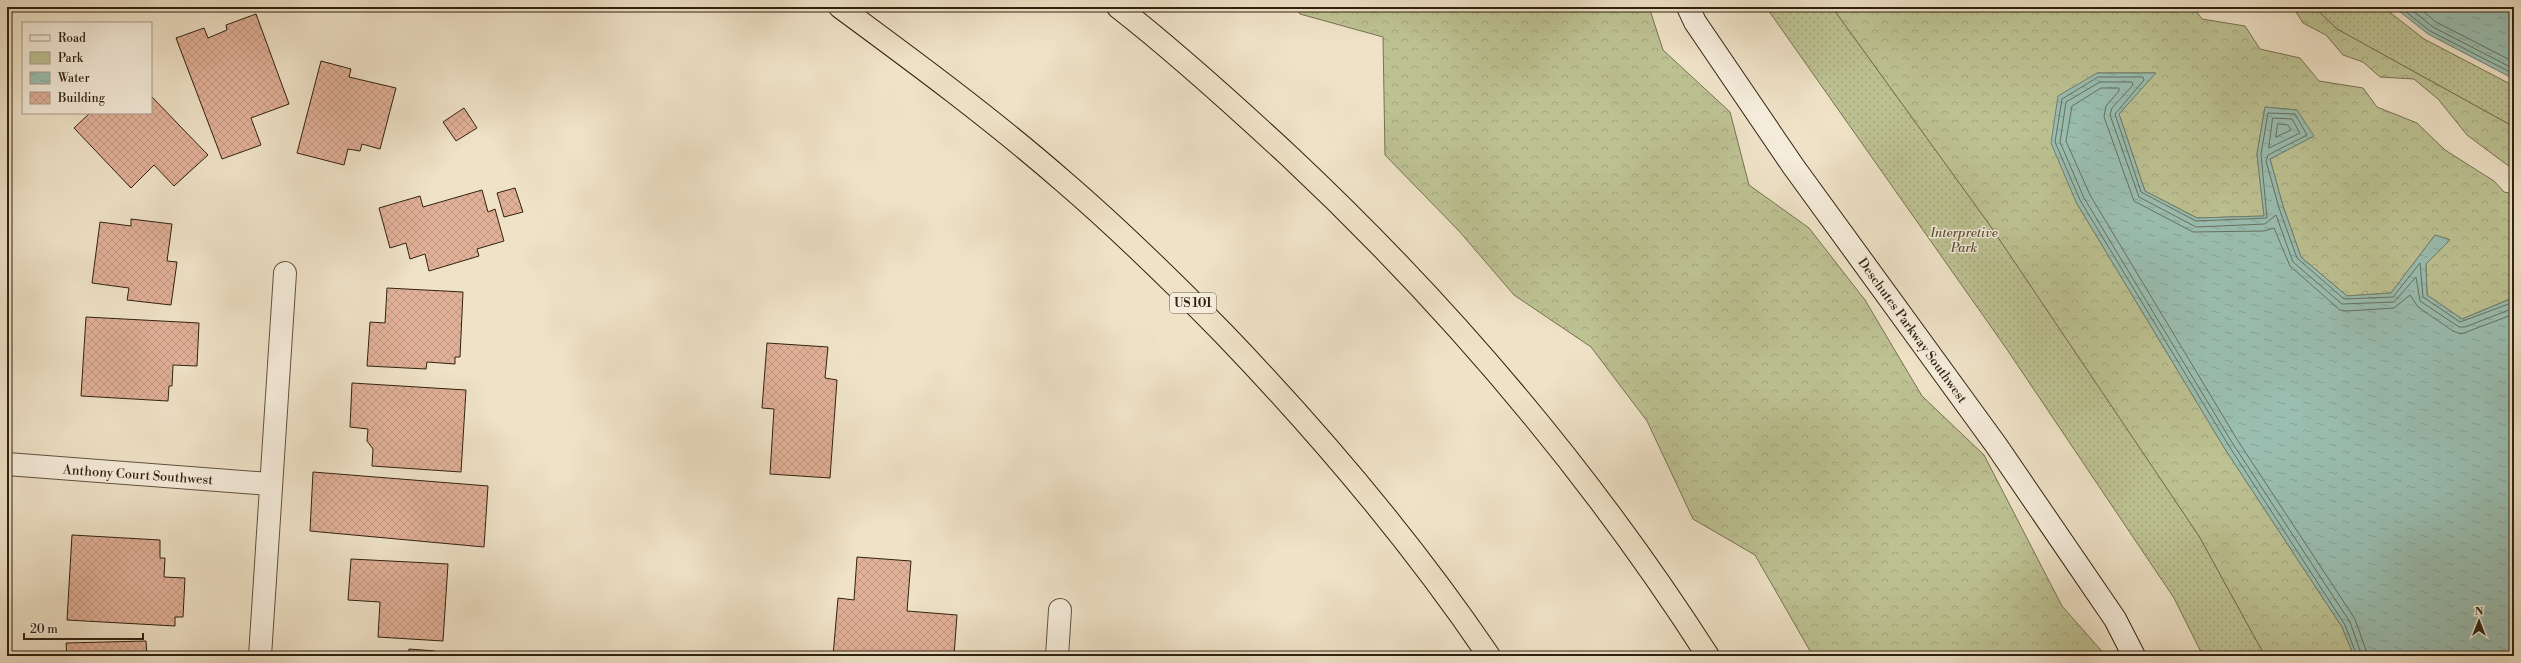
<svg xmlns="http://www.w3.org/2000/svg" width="2521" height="663" viewBox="0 0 2521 663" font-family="'Libre Bodoni',serif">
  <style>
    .green { fill: url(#green-dots); stroke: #767252 }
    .forest { fill: url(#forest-crowns); stroke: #767252 }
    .water { fill: url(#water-ripples); stroke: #708071 }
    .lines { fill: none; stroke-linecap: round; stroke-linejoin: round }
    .shore { stroke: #657060; stroke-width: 1 }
    .building { fill: url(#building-cross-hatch); stroke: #302210 }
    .street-casing { stroke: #60523e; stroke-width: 24 }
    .secondary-casing { stroke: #302210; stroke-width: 24 }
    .highway-casing { stroke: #302210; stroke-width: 24 }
    .street { stroke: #f5ecdb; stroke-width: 22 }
    .secondary { stroke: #f5ecdb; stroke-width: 22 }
    .highway { stroke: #efe2c7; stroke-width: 22 }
    .labels { text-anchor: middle; stroke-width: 3; stroke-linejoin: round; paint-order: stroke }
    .shield { fill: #f5ecdb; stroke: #6b5f4d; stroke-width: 1 }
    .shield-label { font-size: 12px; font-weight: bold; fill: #302210 }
    .park-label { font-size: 13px; font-style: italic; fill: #5a5237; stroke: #f5ecdb }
    .street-label { font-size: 13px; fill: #302210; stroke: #f5ecdb }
  </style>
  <defs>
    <pattern id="green-dots" width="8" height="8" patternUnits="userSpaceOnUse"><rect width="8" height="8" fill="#bdc293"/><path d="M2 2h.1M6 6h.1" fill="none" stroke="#a3a67e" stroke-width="1.8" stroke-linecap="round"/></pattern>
    <pattern id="forest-crowns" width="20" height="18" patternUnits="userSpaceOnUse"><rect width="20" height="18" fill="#bdc293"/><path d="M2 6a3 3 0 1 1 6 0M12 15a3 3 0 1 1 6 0" fill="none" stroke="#a3a67e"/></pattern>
    <pattern id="water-ripples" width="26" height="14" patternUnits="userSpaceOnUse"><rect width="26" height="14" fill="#9abeb1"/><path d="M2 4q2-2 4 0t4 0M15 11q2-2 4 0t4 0" fill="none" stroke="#85a397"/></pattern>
    <pattern id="building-cross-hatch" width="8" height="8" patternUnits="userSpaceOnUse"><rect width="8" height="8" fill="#e1b098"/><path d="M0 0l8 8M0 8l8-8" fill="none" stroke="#c19782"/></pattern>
  </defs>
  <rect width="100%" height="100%" fill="#efe2c7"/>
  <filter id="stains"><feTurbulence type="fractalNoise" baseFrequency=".005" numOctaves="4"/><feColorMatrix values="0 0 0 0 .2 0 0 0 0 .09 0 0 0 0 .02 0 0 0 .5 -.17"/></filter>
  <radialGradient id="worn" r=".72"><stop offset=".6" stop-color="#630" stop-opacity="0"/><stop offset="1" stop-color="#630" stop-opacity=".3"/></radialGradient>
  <!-- green -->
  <path class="green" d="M1766 7H1832L1989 224 2199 536 2265 656H2203L2174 598 2006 348Z
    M2314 7H2383L2424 39 2514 86V127L2337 29Z"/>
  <!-- forest -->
  <path class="forest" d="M1294 7H1649L1663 50 1730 112 1749 185 1809 228 1865 300 1922 396 1984 455 2062 606 2106 656H1813L1755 555 1693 519 1647 421 1591 347 1514 295 1459 231 1385 155 1383 37 1300 14Z
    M1832 7H2193L2202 19 2245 26 2260 49 2300 58 2319 81 2363 88 2377 107 2417 123 2445 150 2494 181 2504 192 2514 194V301L2512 298 2462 319 2427 295 2426 264 2450 240 2435 235 2391 293 2347 296 2301 257 2283 206 2270 159 2313 136 2297 110 2265 107 2257 154 2264 216 2197 218 2145 191 2119 114 2155 73H2097L2076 202 2225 449 2342 627 2354 656H2265L2199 536 1989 224Z
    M2293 7H2314L2337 29 2514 127V170L2467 135 2438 99 2414 79 2380 77 2363 62 2343 55 2326 35 2303 23Z"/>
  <!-- water -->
  <path class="water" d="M2394 7H2514V79L2428 34Z
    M2097 73H2156L2119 114 2145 191 2197 218 2264 216 2257 154 2265 107 2297 110 2314 136 2270 159 2283 206 2301 257 2347 296 2391 293 2435 235 2450 240 2426 264 2427 295 2462 319 2513 298 2514 656H2354L2342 627 2225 449 2076 202 2051 143 2058 96Z"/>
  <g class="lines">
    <!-- shore -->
    <path class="shore" d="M2400 7 2430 31 2514 74
      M2408 7 2433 27 2514 69
      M2418 7 2436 22 2514 62
      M2273 118 2292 119 2300 133 2269 148Z
      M2278 124 2288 125 2291 130 2276 137Z
      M2357 656 2345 625 2229 446 2080 200 2055 142 2062 99 2098 77H2143L2144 80 2115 114 2141 192 2196 221 2267 218 2261 154 2268 113 2295 114 2307 135 2268 155 2266 161 2279 208 2297 258 2344 299 2393 297 2420 263 2423 297 2460 322 2514 302
      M2362 656 2350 622 2233 444 2084 198 2060 142 2066 102 2100 82H2132L2133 85 2112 108 2110 115 2139 197 2196 227 2265 224 2276 215 2293 262 2342 304 2394 302 2416 277 2420 301 2459 327H2465L2514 308
      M2368 656 2355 619 2238 441 2090 195 2066 141 2072 106 2101 88H2119V91L2106 106 2104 117 2134 201 2193 232 2264 231 2274 228 2290 266 2340 310 2347 311 2394 308 2410 295 2418 307 2453 331 2461 334 2514 314"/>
  </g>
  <!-- building -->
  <path class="building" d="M256 14 289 104 251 118 261 145 222 159 176 38 204 28 208 38 227 30 226 25Z
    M321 61 351 69 349 77 396 88 380 149 362 144 360 151 348 149 344 165 297 153Z
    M151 96 208 155 174 186 154 165 131 188 74 128 90 113H151Z
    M464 108 477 128 456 141 443 122Z
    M515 188 523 212 504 217 497 193Z
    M482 190 488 212 495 209 504 241 477 249 479 256 429 271 425 254 410 259 406 243 390 248 379 208 420 196 423 207Z
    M131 219 172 224 167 261 177 262 171 305 127 300 129 288 92 283 100 222 131 226Z
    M387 288 463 292 460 357H455V364L427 362 426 369 367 366 370 322 385 323Z
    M86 317 199 323 197 366 173 365 172 386H169L168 401 81 396Z
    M767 343 828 347 825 378 837 380 830 478 770 474 774 409 762 408Z
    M352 383 466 390 461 472 372 466 373 449 367 441 368 429 350 427Z
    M313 472 488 486 484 547 310 531Z
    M72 535 160 540V558H165L164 577 185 578 183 617H175V626L67 620Z
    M857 557 911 561 907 611 957 615 954 656H833L838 598 854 600Z
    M351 559 448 564 443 641 378 637 380 602 348 600Z
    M146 641 147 656H67L66 643Z
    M409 649 435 651V656H408Z"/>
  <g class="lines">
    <!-- street casing -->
    <g class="street-casing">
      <path id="street" d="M7 464 270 484
        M260 656 285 273
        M1057 656 1060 610"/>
    </g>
    <!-- secondary casing -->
    <g class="secondary-casing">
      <path id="secondary" d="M1688 7 1695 22 1793 166 1996 445 2115 619 2134 656"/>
    </g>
    <!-- highway casing -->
    <g class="highway-casing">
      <path id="highway" d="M840 7C916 63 992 119 1063 181 1119 229 1172 281 1224 334 1320 434 1411 541 1489 656
        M1118 7C1177 53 1233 104 1288 155 1448 305 1590 472 1708 656"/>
    </g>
    <!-- street -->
    <use href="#street" class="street"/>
    <!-- secondary -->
    <use href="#secondary" class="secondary"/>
    <!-- highway -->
    <use href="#highway" class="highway"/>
  </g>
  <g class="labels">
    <!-- shield labels -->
    <rect class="shield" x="1170" y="293" width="46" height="20" rx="3"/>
    <g class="shield-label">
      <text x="1193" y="307">US 101</text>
    </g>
    <!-- park labels -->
    <g class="park-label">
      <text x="1964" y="237">Interpretive<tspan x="1964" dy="15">Park</tspan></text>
    </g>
    <!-- street labels -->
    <g class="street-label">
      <text transform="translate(1913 330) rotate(54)" y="5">Deschutes Parkway Southwest</text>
      <text transform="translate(138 474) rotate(4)" y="5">Anthony Court Southwest</text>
    </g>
  </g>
  <!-- margin -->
  <rect width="2521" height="663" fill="none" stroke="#efe2c7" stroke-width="24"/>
  <rect x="8" y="8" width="2505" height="647" fill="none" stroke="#302210" stroke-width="2"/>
  <rect x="12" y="12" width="2497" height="639" fill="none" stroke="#302210"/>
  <!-- legend -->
  <rect x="22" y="22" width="130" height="92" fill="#f5ecdb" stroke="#a69b8a"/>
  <rect x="30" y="35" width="20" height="6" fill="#f5ecdb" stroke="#a69b8a"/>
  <text x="58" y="42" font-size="12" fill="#302210">Road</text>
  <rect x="30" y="52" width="20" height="12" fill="#bdc293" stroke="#a69b8a"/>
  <text x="58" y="62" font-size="12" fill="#302210">Park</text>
  <rect x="30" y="72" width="20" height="12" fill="url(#water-ripples)" stroke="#a69b8a"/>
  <text x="58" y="82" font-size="12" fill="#302210">Water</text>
  <rect x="30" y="92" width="20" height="12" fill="url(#building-cross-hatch)" stroke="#a69b8a"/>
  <text x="58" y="102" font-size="12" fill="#302210">Building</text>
  <!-- north arrow -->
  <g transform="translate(2479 621)" stroke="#f5ecdb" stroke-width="3" paint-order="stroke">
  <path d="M0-3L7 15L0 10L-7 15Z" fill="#302210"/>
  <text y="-6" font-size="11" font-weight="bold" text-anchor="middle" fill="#302210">N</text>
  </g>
  <!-- scale -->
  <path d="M24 633v6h119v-6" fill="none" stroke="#302210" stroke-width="2"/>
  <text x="30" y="633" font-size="12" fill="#302210" stroke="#f5ecdb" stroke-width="3" paint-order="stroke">20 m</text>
  <rect width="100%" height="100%" filter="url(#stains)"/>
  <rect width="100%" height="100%" fill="url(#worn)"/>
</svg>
